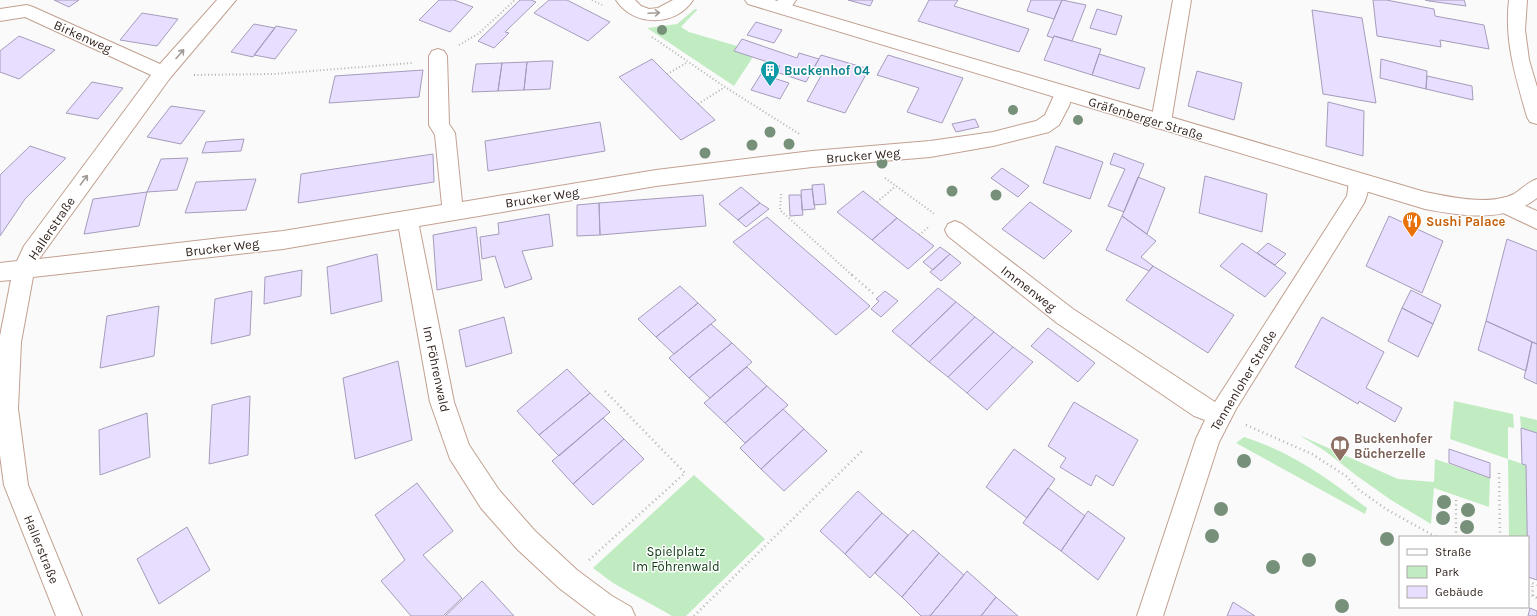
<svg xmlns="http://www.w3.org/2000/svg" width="1537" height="616" viewBox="0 0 1537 616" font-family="Karla,sans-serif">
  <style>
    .green { fill: #c1ecc2 }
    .building { fill: #e8deff; stroke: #a69cbb }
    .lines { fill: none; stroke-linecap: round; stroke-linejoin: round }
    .minor-casing { stroke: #c2a091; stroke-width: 2 }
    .major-casing { stroke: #c2a091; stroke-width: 2 }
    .path-far1 { stroke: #b6b2b0; stroke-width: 2; stroke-dasharray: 1 2.5; stroke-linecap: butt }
    .path { stroke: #b6b2b0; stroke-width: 2.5; stroke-dasharray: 1 3.5; stroke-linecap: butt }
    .minor { fill: #fff; fill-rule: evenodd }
    .major { fill: #fff; fill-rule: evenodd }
    .tree { fill: #769079 }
    .oneway { stroke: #a39d9a }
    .labels { text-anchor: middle; stroke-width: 3; stroke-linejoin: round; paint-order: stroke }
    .street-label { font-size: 13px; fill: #33251f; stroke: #fff }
    .culture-label { font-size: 13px; font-weight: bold; fill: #0d838f; stroke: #fff; text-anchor: start }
    .food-label { font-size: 13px; font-weight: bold; fill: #c56008; stroke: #fff; text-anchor: start }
    .education-label { font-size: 13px; font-weight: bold; fill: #785e54; stroke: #fff; text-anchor: start }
    .park-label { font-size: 13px; fill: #0a3910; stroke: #fff }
  </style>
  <rect width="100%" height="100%" fill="#fafafa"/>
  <!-- green -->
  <path class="green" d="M695 9H697V10L681 27 689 32 737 46 734 51 753 57 734 86 647 28 677 24Z
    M1454 401 1513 414 1514 428 1508 427V459L1526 465 1528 537H1509L1508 459 1450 439Z
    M1520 416 1537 420V433L1521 428Z
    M1299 435 1398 479 1434 482 1435 459 1490 478 1489 507 1434 488 1431 524 1391 500 1357 476 1325 451Z
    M1244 437C1292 452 1327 478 1367 508L1365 514 1236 443Z
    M694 475 765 539 686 616H672L667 613 613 583 593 568Z"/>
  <!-- building -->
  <path class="building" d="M54 0H79L69 7Z
    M439 0H454L473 7 450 32 419 20Z
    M520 0H531L536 2 505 32 509 33 494 48 478 41Z
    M549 0H567L610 22 588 41 534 13Z
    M848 0H873L870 6Z
    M929 0H958L954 6 1029 29 1019 52 918 21Z
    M1031 0H1062L1054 19 1027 11Z
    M1062 0 1086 5 1072 41 1054 36 1053 38 1047 36Z
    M1373 0H1386L1434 9 1435 16 1484 25 1489 49 1440 40 1441 47 1377 36Z
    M1425 0H1464L1466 6 1429 1Z
    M1097 9 1122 16 1116 35 1090 28Z
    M1312 10 1362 18 1376 103 1323 94Z
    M142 13 178 19 157 46 120 40Z
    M756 22 782 30 774 43 747 35Z
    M254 24 275 28 253 57 231 52Z
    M276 26 297 30 275 59 254 55Z
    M19 36 55 50 19 79 0 72V51Z
    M1054 36 1101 49 1092 75 1044 60Z
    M742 39 797 58 799 53 819 59 806 82 776 72 780 66 734 51Z
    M1099 54 1145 68 1139 89 1092 75Z
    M821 55 869 69 845 113 807 101 822 74 812 71Z
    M888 55 963 78 942 123 907 112 919 88 877 75Z
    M652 59 667 74 715 120 681 140 619 77Z
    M1381 59 1427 71 1426 89 1380 78Z
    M544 61H553L550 89 524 90 527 62Z
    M527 62 524 90 498 91 502 63Z
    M502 63 498 91 472 92 476 64Z
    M423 70 419 97 329 103 335 76Z
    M1197 71 1242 83 1234 120 1188 106Z
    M761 74 789 83 780 99 751 90Z
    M1427 76 1472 86 1473 100 1426 89Z
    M92 82 123 88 98 119 66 113Z
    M1328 102 1364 111 1363 156 1326 146Z
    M171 106 205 111 181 144 147 137Z
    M975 119 979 127 956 132 952 124Z
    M600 122 605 151 488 171 485 141Z
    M244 139 241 151 202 153 206 142Z
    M30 146 66 158 25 199 0 236V175Z
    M1056 146 1103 162 1090 199 1043 183Z
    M1114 153 1144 164 1124 212 1108 206 1125 169 1110 164Z
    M433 154 434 182 298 203 301 174Z
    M188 158 177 190 147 192 161 159Z
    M1002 168 1029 186 1018 197 991 178Z
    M1205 176 1267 194 1262 232 1199 213Z
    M1138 177 1165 188 1147 234 1122 216Z
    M256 179 246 210 185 213 196 182Z
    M824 184 826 204 814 205 812 185Z
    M741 187 760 203 738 220 719 204Z
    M812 189 815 209 802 210 801 190Z
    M863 191 897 218 872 240 837 212Z
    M147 192 139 226 84 234 93 199Z
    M703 195 706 226 600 235 599 203Z
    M789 195H801L803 215 790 216Z
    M1030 202 1072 231 1044 259 1002 229Z
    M599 203 600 235 577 236V205Z
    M760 203 769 209 746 227 738 220Z
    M549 214 553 246 522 251 532 279 505 288 495 256 482 259 480 237 499 234 498 223Z
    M1122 216 1156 241 1141 257 1153 266 1149 271 1106 250Z
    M1389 216 1443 241 1422 293 1366 266Z
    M767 217 870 306 836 335 733 242Z
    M897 218 934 246 908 269 872 240Z
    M476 227 482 280 437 290 433 235Z
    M1507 239 1537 251V344L1486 321Z
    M1242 243 1286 273 1265 297 1220 266Z
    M1268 243 1286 254 1275 265 1257 253Z
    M940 247 950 254 933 270 923 262Z
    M377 254 382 301 331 314 327 267Z
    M950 254 961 263 941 281 930 272Z
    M1153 266 1234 315 1208 353 1126 300Z
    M302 270 301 296 264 304 265 277Z
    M680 286 698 303 656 337 638 319Z
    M938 288 956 302 910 346 892 331Z
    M1411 290 1441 305 1433 324 1402 308Z
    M252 291 250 335 211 344 215 299Z
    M885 291 898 301 881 317 871 309 879 301 876 299Z
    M956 302 975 317 929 362 910 346Z
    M698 303 716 320 674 354 656 337Z
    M159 306 154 356 100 368 107 316Z
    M1402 308 1433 324 1418 357 1388 341Z
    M504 317 512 353 466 367 459 330Z
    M975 317 994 332 948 377 929 362Z
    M1322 317 1384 352 1366 388 1402 408 1395 422 1359 401 1358 404 1295 367Z
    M1486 321 1532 342 1526 371 1478 350Z
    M711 324 732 343 689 378 669 358Z
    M1048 328 1095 363 1078 382 1031 346Z
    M994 332 1013 347 967 393 948 377Z
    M1532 342 1537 344V384L1524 378Z
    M732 343 752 362 710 398 689 378Z
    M1013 347 1033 362 987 410 967 393Z
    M398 361 412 440 355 459 343 378Z
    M747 367 767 386 725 423 704 403Z
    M567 369 590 393 539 435 517 411Z
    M767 386 788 405 745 443 725 423Z
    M590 393 610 412 559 456 539 435Z
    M250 396 248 455 209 464 212 405Z
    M1074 402 1138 440 1113 486 1096 475 1091 486 1060 467 1066 458 1048 446Z
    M783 409 804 429 761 469 740 448Z
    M147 413 150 457 100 475 99 430Z
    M603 418 624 439 573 484 552 461Z
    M1521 428 1537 433V580L1528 577 1526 465 1522 464Z
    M804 429 827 451 784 491 761 469Z
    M624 439 644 459 593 505 573 484Z
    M1014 449 1055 479 1027 518 986 487Z
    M1449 449 1490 463V478L1449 463Z
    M417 483 453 531 423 555 462 598 443 616H411L381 581 405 560 375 515Z
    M1048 488 1085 516 1061 551 1023 523Z
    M858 491 882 513 845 554 820 531Z
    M1088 511 1125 538 1098 580 1061 551Z
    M882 513 908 535 870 578 845 554Z
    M187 527 210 570 159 604 137 559Z
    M913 530 939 553 902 597 875 573Z
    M939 553 964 575 930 616H921L902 597Z
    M967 571 996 597 981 616H930Z
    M482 581 514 616H445Z
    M996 597 1018 616H981Z
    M1233 602 1255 616H1227Z
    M1530 608 1537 611V616H1528Z"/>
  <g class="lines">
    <!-- minor casing -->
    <g class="minor-casing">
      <path id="minor" d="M217 0H236L170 78 39 259 283 231 442 205 435 135 429 125V56L432 51 438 49 444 51 447 56 449 124 455 133 462 202 656 170 812 151 930 141 993 132 1036 121 1045 115 1057 89 1064 87 1071 89 1073 94 1069 106 1059 125 1049 132 993 146 930 157 812 167 656 186 419 226 454 402 469 445 499 490 535 531 577 570 612 596 631 607 635 616H596L559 588 517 549 481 508 450 459 430 402 399 229 283 249 33 277 21 342 18 409 28 485 82 616H56L4 485 0 455V336L11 280 0 281V263L17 261 24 246 151 75 25 17 0 21V9L27 5 33 7 160 64Z
        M616 0H635L641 6 649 9 658 8 673 0H693C676 27 633 27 616 0Z
        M778 0H796L788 12 782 14 776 12 773 8Z
        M1173 0H1191L1171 122 1168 127 1161 129 1154 127 1151 122Z
        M1359 174 1366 176C1370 185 1368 194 1364 203L1236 409 1219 442 1163 616H1137L1196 439 1205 420 1194 416 1057 323 948 236 945 230 948 224 955 221 962 224 1073 309 1215 402 1347 196 1349 182 1352 176Z
        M1506 197 1537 211V229L1499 211 1496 205 1499 199Z"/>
    </g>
    <!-- major casing -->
    <g class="major-casing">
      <path id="major" d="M745 0H774L1425 192C1450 197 1490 206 1514 194 1522 189 1528 182 1537 179V198C1505 223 1462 216 1425 209L748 4Z
        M1509 0H1527L1525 30 1529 60 1537 87V124L1530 122 1527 117C1516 78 1504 41 1509 0Z"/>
    </g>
    <!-- path-far1 -->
    <path class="path-far1" d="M592 0 602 5
      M652 37 725 87 801 135
      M459 45 478 34 515 0
      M667 74 688 62
      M194 75 274 74 412 63
      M698 104 725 87
      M885 178 936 215
      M781 194 780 210 853 276
      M877 202 896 186
      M919 235 930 226"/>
    <!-- path -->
    <path class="path" d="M852 275 875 295
      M1246 425 1312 454 1346 476 1359 490 1386 509 1436 537
      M1499 473 1500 537
      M1456 500V537
      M589 560 685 473 604 390
      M1528 593 1537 598
      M1533 596 1532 583 1537 585
      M694 616 863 450"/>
    <!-- minor -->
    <use href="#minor" class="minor"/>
    <!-- major -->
    <use href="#major" class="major"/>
  </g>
  <!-- trees -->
  <g class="tree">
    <circle cx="662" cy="30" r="5"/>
    <circle cx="1013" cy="110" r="5"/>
    <circle cx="1078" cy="120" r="5"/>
    <circle cx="770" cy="132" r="5.5"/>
    <circle cx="789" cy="144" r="5.5"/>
    <circle cx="752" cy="145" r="5.5"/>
    <circle cx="705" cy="153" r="5.5"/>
    <circle cx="882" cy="163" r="5.5"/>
    <circle cx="952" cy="191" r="5.5"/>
    <circle cx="996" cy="195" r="5.5"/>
    <circle cx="1244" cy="461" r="7"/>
    <circle cx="1444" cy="502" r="7"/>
    <circle cx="1221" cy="509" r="7"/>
    <circle cx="1468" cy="510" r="7"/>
    <circle cx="1443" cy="518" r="7"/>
    <circle cx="1467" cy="527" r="7"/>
    <circle cx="1212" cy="536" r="7"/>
    <circle cx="1387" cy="539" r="7"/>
    <circle cx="1309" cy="560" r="7"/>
    <circle cx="1273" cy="567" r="7"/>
    <circle cx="1342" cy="606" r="7"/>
  </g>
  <!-- one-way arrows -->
  <defs><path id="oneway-shaft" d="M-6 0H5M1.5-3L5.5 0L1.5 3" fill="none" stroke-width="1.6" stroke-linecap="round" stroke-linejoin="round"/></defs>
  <g class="oneway">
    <use href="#oneway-shaft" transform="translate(654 13) rotate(-3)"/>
    <use href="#oneway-shaft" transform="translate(180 54) rotate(-49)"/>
    <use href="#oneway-shaft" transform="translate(84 180) rotate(-53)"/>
  </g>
  <!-- icons -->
  <defs>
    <g id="building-pin" transform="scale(1)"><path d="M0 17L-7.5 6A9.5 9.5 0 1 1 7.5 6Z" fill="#0f9aa8" stroke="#fff"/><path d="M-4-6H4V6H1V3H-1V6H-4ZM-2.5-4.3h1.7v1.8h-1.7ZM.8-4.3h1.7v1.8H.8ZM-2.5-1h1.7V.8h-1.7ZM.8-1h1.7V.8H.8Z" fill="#fff"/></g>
    <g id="restaurant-pin" transform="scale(1)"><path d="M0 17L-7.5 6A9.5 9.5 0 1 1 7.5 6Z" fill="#e8710a" stroke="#fff"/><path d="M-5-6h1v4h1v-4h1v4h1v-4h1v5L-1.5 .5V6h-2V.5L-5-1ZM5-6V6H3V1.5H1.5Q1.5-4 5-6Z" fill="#fff"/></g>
    <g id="library-pin" transform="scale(1)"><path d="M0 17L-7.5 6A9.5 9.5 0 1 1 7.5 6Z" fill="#8d6e63" stroke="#fff"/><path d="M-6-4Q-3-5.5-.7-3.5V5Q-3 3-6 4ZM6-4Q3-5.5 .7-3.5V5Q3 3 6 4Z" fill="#fff"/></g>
  </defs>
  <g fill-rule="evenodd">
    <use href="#building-pin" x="770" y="70"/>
    <use href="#restaurant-pin" x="1412" y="221"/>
    <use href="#library-pin" x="1340" y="445"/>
  </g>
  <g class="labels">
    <!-- street labels -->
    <g class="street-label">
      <text transform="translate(83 36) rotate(24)" y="5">Birkenweg</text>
      <text transform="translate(1146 118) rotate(17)" y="5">Gräfenberger Straße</text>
      <text transform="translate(863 155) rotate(-5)" y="5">Brucker Weg</text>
      <text transform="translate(542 197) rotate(-9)" y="5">Brucker Weg</text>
      <text transform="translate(51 228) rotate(-56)" y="5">Hallerstraße</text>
      <text transform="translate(222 247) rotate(-7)" y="5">Brucker Weg</text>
      <text transform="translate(1029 288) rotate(38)" y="5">Immenweg</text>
      <text transform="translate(437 369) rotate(78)" y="5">Im Föhrenwald</text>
      <text transform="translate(1243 380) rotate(-59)" y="5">Tennenloher Straße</text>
      <text transform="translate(42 549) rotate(68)" y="5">Hallerstraße</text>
    </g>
    <!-- culture labels -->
    <g class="culture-label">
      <text x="784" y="75">Buckenhof 04</text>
    </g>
    <!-- food labels -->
    <g class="food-label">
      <text x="1426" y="226">Sushi Palace</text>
    </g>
    <!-- education labels -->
    <g class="education-label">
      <text x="1354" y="443">Buckenhofer<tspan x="1354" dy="15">Bücherzelle</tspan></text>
    </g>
    <!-- park labels -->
    <g class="park-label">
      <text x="676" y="556">Spielplatz<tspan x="676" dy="15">Im Föhrenwald</tspan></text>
    </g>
  </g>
  <!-- legend -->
  <rect x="1399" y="536" width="130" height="72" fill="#ffffff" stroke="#ada8a5"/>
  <rect x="1407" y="549" width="20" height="6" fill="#ffffff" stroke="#ada8a5"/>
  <text x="1435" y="556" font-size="12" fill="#33251f">Straße</text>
  <rect x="1407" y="566" width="20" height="12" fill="#c1ecc2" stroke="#ada8a5"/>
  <text x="1435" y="576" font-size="12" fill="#33251f">Park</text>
  <rect x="1407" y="586" width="20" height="12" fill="#e8deff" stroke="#ada8a5"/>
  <text x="1435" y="596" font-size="12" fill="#33251f">Gebäude</text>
</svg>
